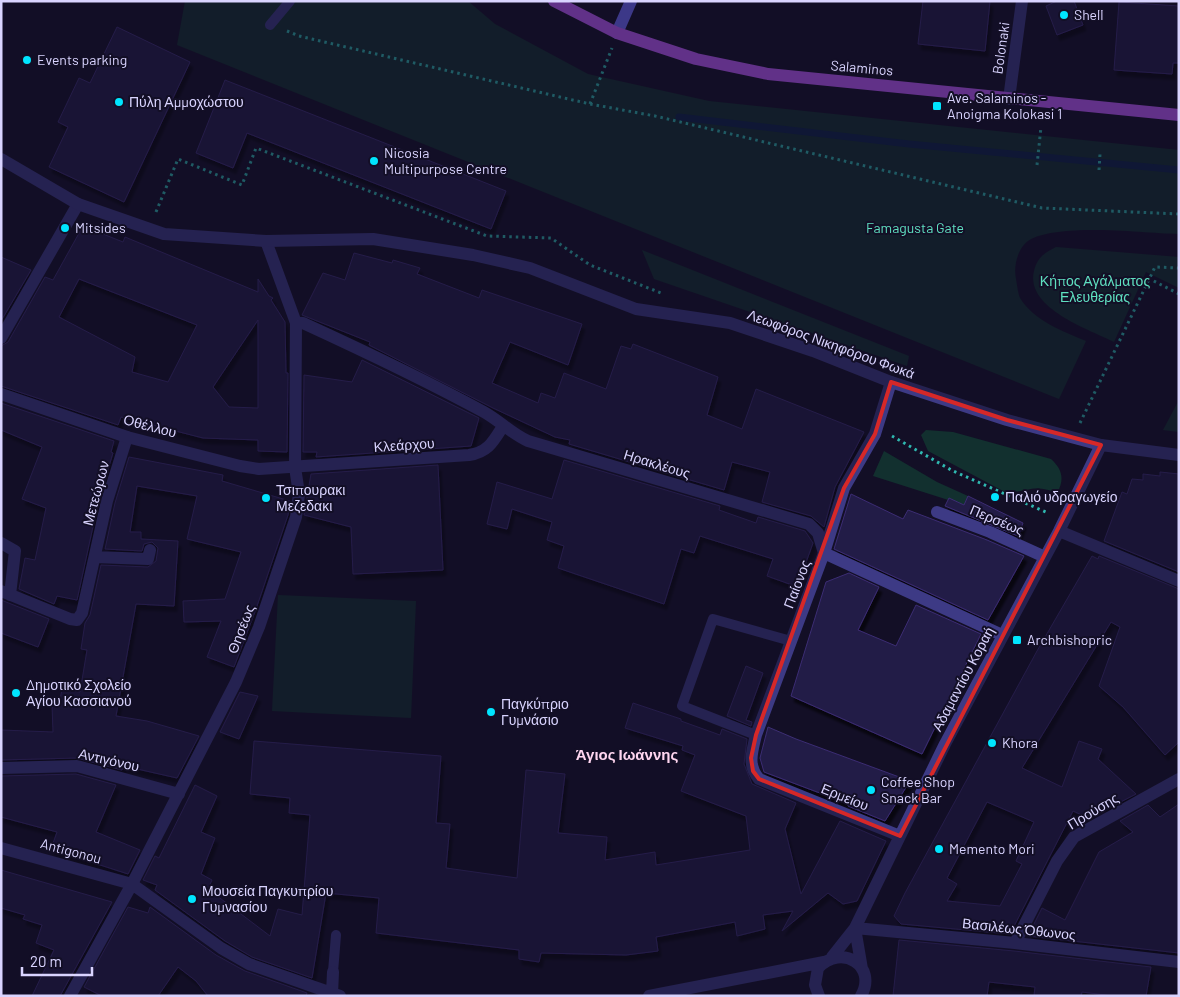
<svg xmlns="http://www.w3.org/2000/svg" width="1180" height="997" viewBox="0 0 1180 997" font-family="Barlow,sans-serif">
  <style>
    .green { fill: #12302f }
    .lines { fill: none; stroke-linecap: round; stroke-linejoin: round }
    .stream { stroke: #0c2248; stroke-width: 7 }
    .building { fill: #241b47; stroke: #3b2d73; fill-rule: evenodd; filter: url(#shadow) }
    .path { stroke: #2fb8b0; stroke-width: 3; stroke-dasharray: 2.5 4; stroke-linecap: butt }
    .service { stroke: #3d3a85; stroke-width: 10 }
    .pedestrian { stroke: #3d3a85; stroke-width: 12 }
    .minor { stroke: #3d3a85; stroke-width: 12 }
    .tertiary { stroke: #3d3a85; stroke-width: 12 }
    .secondary { stroke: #6f6bff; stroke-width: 12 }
    .primary { stroke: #c25bff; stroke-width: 12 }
    .marked { fill: none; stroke: #d62828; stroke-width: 4; stroke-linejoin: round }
    .poi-dot { fill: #00e5ff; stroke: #130f26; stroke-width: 2 }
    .labels { text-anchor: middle; stroke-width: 4; stroke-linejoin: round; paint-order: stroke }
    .poi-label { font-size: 14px; fill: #d9d4ff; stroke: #130f26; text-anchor: start }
    .street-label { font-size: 14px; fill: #d9d4ff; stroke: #130f26 }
    .park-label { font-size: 14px; fill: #5fe0c0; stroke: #130f26 }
    .neighbourhood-label { font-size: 15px; font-weight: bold; fill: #ffd6f0; stroke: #130f26 }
  </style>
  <defs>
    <filter id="shadow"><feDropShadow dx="3" dy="5.5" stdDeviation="1" flood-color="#0009"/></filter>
  </defs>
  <rect width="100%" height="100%" fill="#130f26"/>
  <!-- green -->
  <path class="green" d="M185 1H468L495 24 588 74 709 101 1179 150V234C1141 233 1064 223 1031 239 1018 246 1013 266 1016 279 1017 285 1018 293 1020 298 1033 320 1064 332 1086 341L1059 399 177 45Z
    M1056 247 1179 257V288L1146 272 1114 342C1088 329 1025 308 1034 271 1037 258 1044 253 1056 247Z
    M642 250 909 356 907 366 654 279Z
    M1179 400V432L1163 430Z
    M926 430 953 432 1051 459C1062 469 1065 479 1057 493 1032 483 1028 493 1005 492L928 451 921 435Z
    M884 451 937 482 968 496 964 505 873 476Z
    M278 595 416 601 411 718 272 711Z"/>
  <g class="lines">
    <!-- stream -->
    <path class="stream" d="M679 117 909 144 1179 170"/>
  </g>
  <!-- building -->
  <path class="building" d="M923 1H990L985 51 918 44Z
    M1057 1H1074L1083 25 1057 35 1046 6Z
    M1119 2 1179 6V63H1173L1172 74 1114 70Z
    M117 27 190 62 124 202 49 167 68 127 58 122 79 78 90 83Z
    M225 80 506 191 491 229 247 133 233 168 196 153Z
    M83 226 123 242 125 237 258 292V279L269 296 273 298 271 300 285 322 286 373H288L287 452 258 451V440L203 438 121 417 118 425 1 386V346L8 342 45 277 53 280ZM79 279 197 325 168 382 132 372 135 357 59 317ZM258 320V408L229 407 213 387Z
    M354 253 392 263 393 260 420 268 417 274 479 298 482 290 582 324 568 365 510 342 492 383 538 403 541 393 555 398 564 373 606 389 621 346 631 349 633 344 718 377 707 415 742 429 756 389 864 432 835 487 824 527 811 516 762 502 770 472 732 462 724 490 569 444 570 440 555 437 493 408 369 345 370 342 302 315 323 273 345 280Z
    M1 257 31 270 1 321Z
    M362 360 479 418 471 446 316 457 317 452H303L304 375 352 382Z
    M1 403 114 441 111 452 113 453 99 499 77 600 57 596 54 604 19 589 25 558 35 560 46 508 22 499 42 447 1 430Z
    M129 457 223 475 222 481 290 501 288 515 256 609 234 667 207 657 221 621 184 622 183 601 225 599 241 552 187 539 197 496 137 486 130 532H141V539L178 541 174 606 136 604 116 716 147 721 199 736 177 778 124 766 122 770 77 758 1 760V730L53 732 52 705H59L62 689 80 692 87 650 81 649 85 623 90 615 101 565 148 567 156 561 158 548 152 542 144 544 142 551 105 549 115 503Z
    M564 460 720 506 719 510 756 523 758 517 805 531 813 543 799 582 795 586 767 576 773 559 700 536 694 553 681 549 664 604 558 568 564 546 547 540 552 522 512 509 507 529 487 524 497 482 552 499Z
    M438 465 443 570 353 574 351 527 304 515 311 474Z
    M1160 472 1179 474V572L1104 541 1122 492 1127 494 1132 479 1143 480V474L1160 476Z
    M851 494 903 519 908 510 987 540 1024 556 988 620 834 549Z
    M968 496 1023 523 1018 536 945 506 949 498 964 505Z
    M1092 556 1098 559 1099 556 1179 589V742L1165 755 1123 707 1099 686 1120 627 1111 622 1022 768 1062 787 1079 741 1102 749 1098 759 1136 794 1107 809 1100 803 1084 816 1073 811 1010 934 901 924 894 916 905 893 1037 651ZM987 802 1034 822 1016 861 1022 864 1000 906 947 901 957 884 947 878Z
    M849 573 879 587 858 630 896 646 916 605 981 634 922 754 791 696 826 582Z
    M1 600 49 619 38 647 1 633Z
    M746 666 763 673 746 720 752 722 751 726 727 716Z
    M240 692 258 696 239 739 220 732Z
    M633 703 681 719V721L720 735 722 729 747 739 744 764 752 784 796 803 785 829 801 894 840 821 886 841 857 901 843 904 828 893 782 931 793 911 763 915 765 929 737 936 735 922 656 937 658 951 626 955 541 953 539 962 519 959V950L376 933 379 898 326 893 312 978 252 957 225 941 155 890 157 885 143 880 155 856 159 858 195 785 217 796 201 832 215 838 201 874 212 880 208 889 270 936 278 909 302 915 310 815 289 813 290 798 250 794 254 741 441 756 436 823 450 824 446 868 517 878 526 770 565 774 558 833 607 837 605 860 655 852 656 865 750 850 746 816 681 791 695 755 682 750 683 746 625 728Z
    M768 727 796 739 910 781 885 821 848 806 849 804 764 772 760 758Z
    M76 774 116 785 96 832 140 850 128 874 51 849 57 832 1 817V776Z
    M1179 804V953L1028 936 1042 908 1065 920 1099 852 1133 832 1120 821 1148 805 1160 817Z
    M1 870 112 902 60 996H32L54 950 36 943 42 925 23 919 25 915 1 908Z
    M128 907 148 913 150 907 216 955 245 971 307 993 306 996H208L196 981 178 967 158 996H102L84 987Z
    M899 940 1014 951 1151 967 1146 996H1113L1082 992 1081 996H1034L1035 987 989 982 987 996H893Z"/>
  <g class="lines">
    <!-- path -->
    <path class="path" d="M287 31 299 36 590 104 655 116 1042 208 1179 214
      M590 104 612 48
      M1037 165 1041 127
      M1099 170 1100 154
      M156 212 178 159 242 185 256 148 487 236 551 238 590 265 661 293
      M1148 278 1179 294
      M1080 423 1155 267 1179 268
      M892 436 953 471 1048 513"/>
    <!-- service -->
    <path class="service" d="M270 25 290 1
      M756 735 682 706 713 619 791 641
      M333 972 336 935"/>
    <!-- pedestrian -->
    <path class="pedestrian" d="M1 543 15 551 10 595
      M824 553 844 488 875 434 891 382
      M95 557 148 559 150 550
      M1 591 70 619 77 620 82 613 107 501 127 437
      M1 848 132 884"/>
    <!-- minor -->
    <path class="minor" d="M1009 99 1022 1
      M296 323H303C364 351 425 380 484 412 500 421 512 434 528 441L809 524 818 533 824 553
      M1 338 78 204
      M1 394 127 437 240 466 259 469 469 455C488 452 493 442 503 426
      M937 512 990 532 1045 557
      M1059 531 1179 581
      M824 553 756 735C752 752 747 765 759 779L900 836
      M824 553 1002 635
      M1 768 77 766 179 794
      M132 884 221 948 249 964 340 996
      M855 928 1015 943 1179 962
      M855 928 862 969
      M1015 943 1057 861 1074 837 1179 779
      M832 957 855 928 945 744 1059 531 1101 445
      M332 994 333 972
      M70 996 132 884 236 682 259 627 296 517 299 494 295 467 296 323 266 241
      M649 996 824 962
      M819 996 815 985 818 968C842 943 878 966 861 996"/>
    <!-- tertiary -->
    <path class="tertiary" d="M1 159 78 204 164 234 266 241 373 239 473 255 530 268 636 309 730 323 813 351 891 382 1007 420 1101 445 1179 455"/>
    <!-- secondary -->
    <path class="secondary" d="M617 33 631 1"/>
    <!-- primary -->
    <path class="primary" d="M554 1 617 33 696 59 768 74 1179 115"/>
  </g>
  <!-- marked area -->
  <path d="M0 0H1180V997H0ZM891 382 1007 420 1101 445 900 836 759 779 753 771 751 758 756 735 844 488 875 434Z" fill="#130f26" fill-opacity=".55" fill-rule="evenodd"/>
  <path class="marked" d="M891 382 1007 420 1101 445 900 836 759 779 753 771 751 758 756 735 844 488 875 434Z"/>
  <!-- markers -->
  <g class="poi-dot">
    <circle cx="1064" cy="15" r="5"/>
    <circle cx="27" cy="60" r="5"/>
    <circle cx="119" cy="102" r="5"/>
    <rect x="932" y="101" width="10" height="10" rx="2.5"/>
    <circle cx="374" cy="161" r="5"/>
    <circle cx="65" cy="228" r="5"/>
    <circle cx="995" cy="497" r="5"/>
    <circle cx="266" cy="498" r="5"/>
    <rect x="1012" y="635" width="10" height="10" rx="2.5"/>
    <circle cx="16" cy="693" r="5"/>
    <circle cx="491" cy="712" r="5"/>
    <circle cx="992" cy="743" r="5"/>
    <circle cx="871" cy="790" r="5"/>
    <circle cx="939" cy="849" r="5"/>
    <circle cx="192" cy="899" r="5"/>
  </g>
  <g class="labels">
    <!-- poi labels -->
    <g class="poi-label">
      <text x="1074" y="20">Shell</text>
      <text x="37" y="65">Events parking</text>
      <text x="947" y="103">Ave. Salaminos -<tspan x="947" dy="16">Anoigma Kolokasi 1</tspan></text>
      <text x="129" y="107">Πύλη Αμμοχώστου</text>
      <text x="384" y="158">Nicosia<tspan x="384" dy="16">Multipurpose Centre</tspan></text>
      <text x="75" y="233">Mitsides</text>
      <text x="276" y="495">Τσιπουρακι<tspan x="276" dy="16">Μεζεδακι</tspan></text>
      <text x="1005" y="502">Παλιό υδραγωγείο</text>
      <text x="1027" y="645">Archbishopric</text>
      <text x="26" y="690">Δημοτικό Σχολείο<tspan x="26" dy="16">Αγίου Κασσιανού</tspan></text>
      <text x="501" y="709">Παγκύπριο<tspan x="501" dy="16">Γυμνάσιο</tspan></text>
      <text x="1002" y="748">Khora</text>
      <text x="881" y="787">Coffee Shop<tspan x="881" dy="16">Snack Bar</tspan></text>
      <text x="949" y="854">Memento Mori</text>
      <text x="202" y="896">Μουσεία Παγκυπρίου<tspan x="202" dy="16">Γυμνασίου</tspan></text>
    </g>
    <!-- street labels -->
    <g class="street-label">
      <text transform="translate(1001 48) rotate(-82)" y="5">Bolonaki</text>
      <text transform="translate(862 68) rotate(5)" y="5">Salaminos</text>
      <text transform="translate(831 344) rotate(20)" y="5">Λεωφόρος Νικηφόρου Φωκά</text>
      <text transform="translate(150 426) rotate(15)" y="5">Οθέλλου</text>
      <text transform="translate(404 445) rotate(-4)" y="5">Κλεάρχου</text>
      <text transform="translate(657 464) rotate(17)" y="5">Ηρακλέους</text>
      <text transform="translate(96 493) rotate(-75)" y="5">Μετεώρων</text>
      <text transform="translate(997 520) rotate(23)" y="5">Περσέως</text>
      <text transform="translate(797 584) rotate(-69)" y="5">Παίονος</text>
      <text transform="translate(241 629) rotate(-69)" y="5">Θησέως</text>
      <text transform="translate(963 679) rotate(-62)" y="5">Αδαμαντίου Κοραή</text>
      <text transform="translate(109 760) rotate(13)" y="5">Αντιγόνου</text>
      <text transform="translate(845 797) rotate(22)" y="5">Ερμείου</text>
      <text transform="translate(1093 811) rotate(-31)" y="5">Προύσης</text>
      <text transform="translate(71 851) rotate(15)" y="5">Antigonou</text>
      <text transform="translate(1019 929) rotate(6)" y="5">Βασιλέως Όθωνος</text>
    </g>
    <!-- park labels -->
    <g class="park-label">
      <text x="915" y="233">Famagusta Gate</text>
      <text x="1095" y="286">Κήπος Αγάλματος<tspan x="1095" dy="16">Ελευθερίας</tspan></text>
    </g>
    <!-- neighbourhood labels -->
    <g class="neighbourhood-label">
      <text x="627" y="760">Άγιος Ιωάννης</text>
    </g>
  </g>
  <!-- border -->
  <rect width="1180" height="997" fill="none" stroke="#d9d4ff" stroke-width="5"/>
  <!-- scale -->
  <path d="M22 967v8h70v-8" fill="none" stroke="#d9d4ff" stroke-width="2.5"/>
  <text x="30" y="967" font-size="15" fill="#d9d4ff" stroke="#130f26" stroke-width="4" paint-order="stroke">20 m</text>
</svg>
